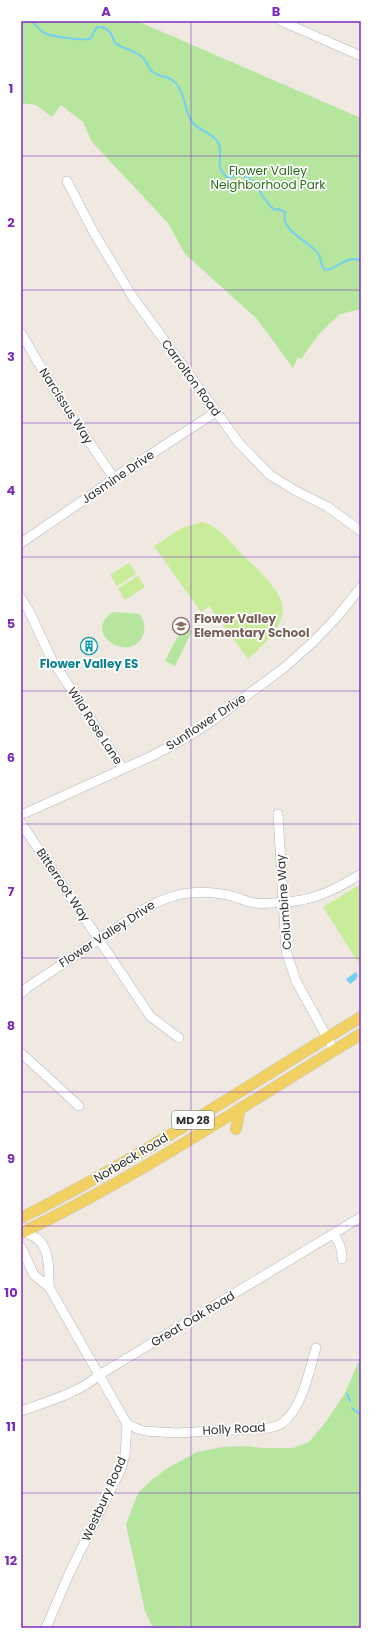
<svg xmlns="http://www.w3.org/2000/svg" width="382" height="1649" viewBox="0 0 382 1649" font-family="Poppins,sans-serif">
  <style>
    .green { fill: #b6e59e }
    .pitch { fill: #c9ec9a }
    .water { fill: #75cff0 }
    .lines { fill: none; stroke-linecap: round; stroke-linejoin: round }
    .stream { stroke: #75cff0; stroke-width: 2 }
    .minor-casing { stroke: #b4b7c1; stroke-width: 10 }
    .major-casing { stroke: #c9c9c9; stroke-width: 12 }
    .minor { stroke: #fff; stroke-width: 9 }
    .major { stroke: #f2d163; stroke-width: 11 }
    .grid { fill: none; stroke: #7b2cbf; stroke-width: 1; stroke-opacity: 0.55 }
    .labels { text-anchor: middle; stroke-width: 3.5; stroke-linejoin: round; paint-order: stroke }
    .shield { fill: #fff; stroke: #6d6d6d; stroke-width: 1 }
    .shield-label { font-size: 11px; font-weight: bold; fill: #2e2e2e }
    .park-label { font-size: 12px; fill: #2c6e1b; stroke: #fff }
    .street-label { font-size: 12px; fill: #2e2e2e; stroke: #fff }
    .education-label { font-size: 12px; font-weight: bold; fill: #785e54; stroke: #fff; text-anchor: start }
    .culture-label { font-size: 12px; font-weight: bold; fill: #0d838f; stroke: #fff }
    .neatline { fill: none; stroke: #7b2cbf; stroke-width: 1.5 }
    .grid-label { font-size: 13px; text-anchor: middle; font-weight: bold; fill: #7b2cbf }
  </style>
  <rect width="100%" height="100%" fill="#efe9e1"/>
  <!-- green -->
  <path class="green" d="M21 21H137L361 118V309L340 314 319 334 301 359 298 357 293 368 257 319 185 254 168 223 92 142 83 122 61 105 52 117 36 105 21 103Z
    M113 612 140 614C144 621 146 628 143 635 132 665 80 634 113 612Z
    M182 628 192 631 175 666 165 661Z
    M361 1356V1628H153L145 1611 126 1525 138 1493 148 1483 166 1469 197 1452 222 1447 244 1446 264 1448H293L309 1442 325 1423 345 1393Z"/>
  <!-- pitch -->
  <path class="pitch" d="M202 522C219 526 230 542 242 554 287 598 302 612 248 659L209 606 201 612 154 546 182 528Z
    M129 563 136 574 117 586 110 575Z
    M138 576 145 587 125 600 118 588Z
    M361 884V967L323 907Z"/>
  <!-- water -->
  <path class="water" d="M356 972 358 976 356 978 357 979 350 984 346 979Z"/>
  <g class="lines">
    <!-- stream -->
    <path class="stream" d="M32 21C36 26 40 31 46 34 52 36 87 42 91 38 93 35 94 30 97 27 108 26 112 34 115 43 123 49 135 50 142 57 147 61 148 69 153 72 162 79 170 74 178 86 186 97 185 114 193 123 200 131 212 133 218 142 225 154 212 166 228 178 256 165 258 199 275 210L278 209 285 212C285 215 284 218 285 221 289 234 308 242 317 252 321 256 320 264 324 269 335 273 342 255 361 260
      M347 1394 350 1401
      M352 1408 361 1415"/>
    <!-- minor casing -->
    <g class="minor-casing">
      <path id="minor" d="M281 21 361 56
        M67 181 94 233 132 296 239 443 270 475 296 491 328 507 361 531
        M21 333 59 398 114 478
        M21 543 94 493 114 478 216 412
        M21 598 29 611 52 660 123 769
        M278 814 286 951 296 981 334 1050
        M21 815 154 755 189 736 215 719 285 667 313 642 337 617 361 587
        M21 823 150 1016 179 1038
        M21 993 28 987 146 908C171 894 194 889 222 894 233 895 244 901 254 903 260 904 267 903 273 903 310 902 330 893 361 874
        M21 1053 79 1106
        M21 1227C25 1235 33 1234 39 1240 50 1251 49 1272 49 1287
        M333 1234C340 1242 342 1249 342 1259
        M21 1247 34 1275 49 1287 127 1424 125 1455 121 1469 69 1574 46 1628
        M21 1411C46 1402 79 1393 99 1375L361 1217
        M127 1424 138 1429 145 1431 176 1433 269 1428C273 1427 277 1426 281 1424 302 1410 309 1371 316 1348"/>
    </g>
    <!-- major casing -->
    <g class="major-casing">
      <path id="major" d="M236 1129 240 1108
        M21 1218C139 1159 248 1085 361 1017
        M21 1233C139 1176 249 1102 361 1034"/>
    </g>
    <!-- minor -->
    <use href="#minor" class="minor"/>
    <!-- major -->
    <use href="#major" class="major"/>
  </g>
  <!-- grid -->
  <path class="grid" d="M191 21V1628M21 156H361M21 290H361M21 423H361M21 557H361M21 691H361M21 824H361M21 958H361M21 1092H361M21 1226H361M21 1360H361M21 1493H361"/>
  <!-- icons -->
  <defs>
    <g id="school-ring" transform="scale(0.9)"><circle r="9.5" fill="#fff" stroke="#8d6e63" stroke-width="1.5"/><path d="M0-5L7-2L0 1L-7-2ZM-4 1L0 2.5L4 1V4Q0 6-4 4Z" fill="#8d6e63"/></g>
    <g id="building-ring" transform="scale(0.9)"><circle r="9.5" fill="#fff" stroke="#0f9aa8" stroke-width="1.5"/><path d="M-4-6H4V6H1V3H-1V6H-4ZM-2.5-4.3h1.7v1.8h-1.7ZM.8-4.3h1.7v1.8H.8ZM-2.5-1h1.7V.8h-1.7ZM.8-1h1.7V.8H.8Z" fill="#0f9aa8"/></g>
  </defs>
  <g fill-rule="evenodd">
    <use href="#school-ring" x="181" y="626"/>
    <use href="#building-ring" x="89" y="646"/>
  </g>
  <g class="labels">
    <!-- shield labels -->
    <rect class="shield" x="172" y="1111" width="42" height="18" rx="3"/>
    <g class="shield-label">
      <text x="193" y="1124">MD 28</text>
    </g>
    <!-- park labels -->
    <g class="park-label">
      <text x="268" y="175">Flower Valley<tspan x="268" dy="14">Neighborhood Park</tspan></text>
    </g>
    <!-- street labels -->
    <g class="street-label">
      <text transform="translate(191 378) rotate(54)" y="4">Carrolton Road</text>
      <text transform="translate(66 406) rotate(57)" y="4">Narcissus Way</text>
      <text transform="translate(118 477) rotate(-34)" y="4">Jasmine Drive</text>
      <text transform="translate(206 722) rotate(-33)" y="4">Sunflower Drive</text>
      <text transform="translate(95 726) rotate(57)" y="4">Wild Rose Lane</text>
      <text transform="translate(63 885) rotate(56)" y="4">Bitterroot Way</text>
      <text transform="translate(284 902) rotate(-94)" y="4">Columbine Way</text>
      <text transform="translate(107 934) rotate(-33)" y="4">Flower Valley Drive</text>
      <text transform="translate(131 1158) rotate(-31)" y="4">Norbeck Road</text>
      <text transform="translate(193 1319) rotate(-31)" y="4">Great Oak Road</text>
      <text transform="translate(234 1429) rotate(-3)" y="4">Holly Road</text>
      <text transform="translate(104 1499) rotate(-66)" y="4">Westbury Road</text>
    </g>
    <!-- education labels -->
    <g class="education-label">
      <text x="194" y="623">Flower Valley<tspan x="194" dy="14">Elementary School</tspan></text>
    </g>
    <!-- culture labels -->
    <g class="culture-label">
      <text x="89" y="668">Flower Valley ES</text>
    </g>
  </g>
  <!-- border -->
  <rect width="382" height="1649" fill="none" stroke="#ffffff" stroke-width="44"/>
  <rect x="22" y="22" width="338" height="1605" class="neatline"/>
  <g class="grid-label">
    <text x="106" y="16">A</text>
    <text x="276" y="16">B</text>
    <text x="11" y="93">1</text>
    <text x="11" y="227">2</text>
    <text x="11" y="361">3</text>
    <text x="11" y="495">4</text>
    <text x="11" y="628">5</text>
    <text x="11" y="762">6</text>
    <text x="11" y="896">7</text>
    <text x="11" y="1030">8</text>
    <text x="11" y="1163">9</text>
    <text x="11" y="1297">10</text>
    <text x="11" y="1431">11</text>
    <text x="11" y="1565">12</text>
  </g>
</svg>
